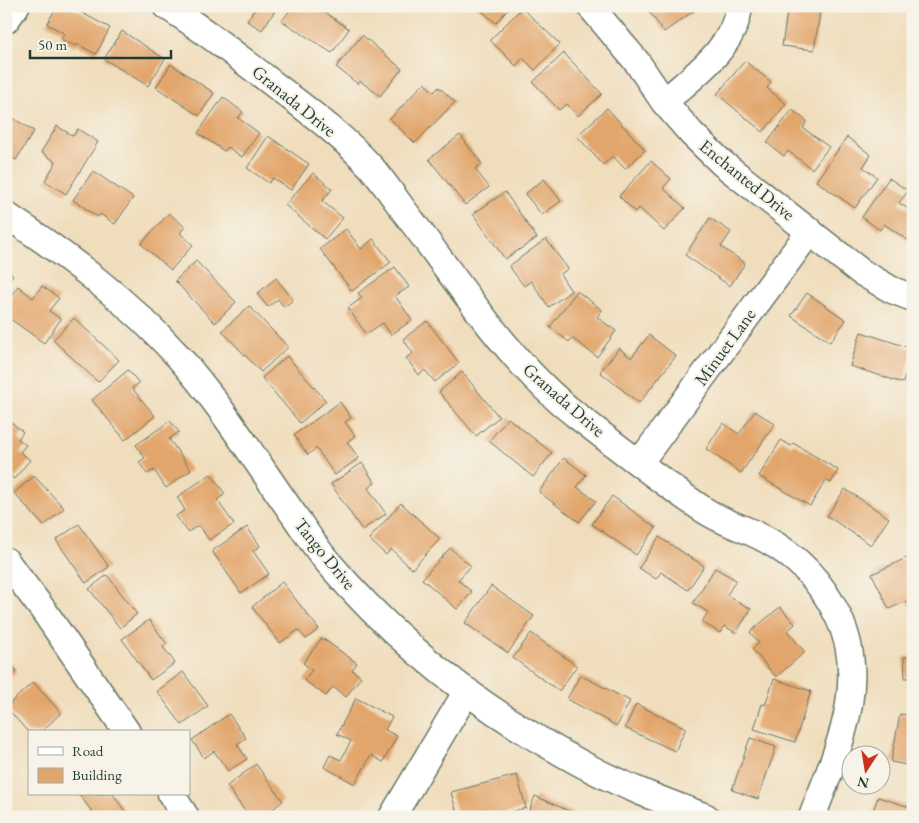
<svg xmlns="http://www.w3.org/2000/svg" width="919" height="823" viewBox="0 0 919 823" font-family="'EB Garamond',serif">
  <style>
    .building { fill: #e2a66c }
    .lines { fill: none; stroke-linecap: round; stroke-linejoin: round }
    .minor-casing { stroke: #687564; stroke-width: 29 }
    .minor { stroke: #fff; stroke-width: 26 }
    .labels { text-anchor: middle; stroke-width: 4.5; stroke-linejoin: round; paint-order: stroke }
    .street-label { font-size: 18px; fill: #1f3d34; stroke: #f7f3e8 }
  </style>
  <rect width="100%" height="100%" fill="#f7f3e8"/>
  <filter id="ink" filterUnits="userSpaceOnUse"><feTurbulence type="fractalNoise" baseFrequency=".02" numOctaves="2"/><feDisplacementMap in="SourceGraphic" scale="10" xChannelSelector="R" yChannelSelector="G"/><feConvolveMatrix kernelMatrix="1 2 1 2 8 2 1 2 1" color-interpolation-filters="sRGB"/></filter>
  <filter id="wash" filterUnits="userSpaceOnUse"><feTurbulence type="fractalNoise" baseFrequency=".0096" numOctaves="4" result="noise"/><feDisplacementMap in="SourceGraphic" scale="20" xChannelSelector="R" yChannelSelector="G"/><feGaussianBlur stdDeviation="1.12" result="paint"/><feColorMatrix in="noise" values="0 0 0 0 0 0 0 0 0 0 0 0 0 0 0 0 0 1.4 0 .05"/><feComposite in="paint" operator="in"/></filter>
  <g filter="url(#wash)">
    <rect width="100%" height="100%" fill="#f0ddbc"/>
    <g id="blocks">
      <!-- building -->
      <path class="building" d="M57 6H69L110 28 96 54 77 44 75 46 61 39 64 33 47 24Z
        M257 6H278L262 30 247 21Z
        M293 6H316L349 29 332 53 282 21Z
        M476 6H511L496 23Z
        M645 6H696L698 8 664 32Z
        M788 6H821L814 50 782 46Z
        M522 8 560 44 535 70 523 58 516 66 490 40Z
        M122 31 165 59 148 86 104 59Z
        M362 35 402 69 380 96 360 81 358 84 336 67Z
        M564 53 602 94 578 116 567 104 559 110 533 82Z
        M745 61 771 82 767 88 786 104 763 132 717 94Z
        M171 64 214 93 199 116 156 87Z
        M424 83 434 92 439 87 455 102 415 143 390 119Z
        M223 97 243 112 238 118 259 133 242 157 228 147 224 151 198 133Z
        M607 108 645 150 625 169 613 156 603 165 577 136Z
        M792 110 807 121 803 128 829 147 812 169 788 151 784 156 767 143Z
        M6 114 34 131 16 160 6 154Z
        M57 126 73 136 78 129 98 142 66 194 45 181 56 162 41 152Z
        M460 135 482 164 475 169 489 187 465 205 429 159Z
        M268 136 309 164 291 190 273 178 269 183 247 168Z
        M847 137 871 155 863 167 877 177 855 208 816 181Z
        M651 161 671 179 663 188 685 208 664 231 639 208 635 212 619 196Z
        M93 171 133 198 115 224 100 214 98 217 73 200Z
        M313 173 332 189 322 201 343 218 325 239 285 205Z
        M889 178 908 191 899 203 913 212V236L909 241 884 224 880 230 862 217Z
        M544 179 561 201 542 215 525 194Z
        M505 192 537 238 505 259 473 214Z
        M169 213 185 227 180 233 193 245 171 270 141 244Z
        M710 218 731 232 721 247 745 263 730 286 685 255Z
        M346 229 361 249 373 239 391 262 352 291 320 249Z
        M546 239 568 269 560 274 571 291 549 307 531 281 524 286 509 266Z
        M196 261 236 302 215 323 175 281Z
        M395 267 409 287 395 296 412 320 391 335 383 323 366 334 348 308 362 298 358 293Z
        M6 270 13 275 6 284Z
        M276 278 293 300 284 307 278 299 268 307 257 294Z
        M18 286 33 298 42 286 59 298 49 311 61 319 44 343 6 316V302Z
        M577 291 602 310 597 317 616 331 597 357 572 338 569 342 550 327Z
        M807 293 846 320 830 342 791 316Z
        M249 306 288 347 261 372 222 331Z
        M74 318 119 360 98 382 53 340Z
        M427 321 459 363 435 382 425 370 419 375 406 358 413 353 403 339Z
        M861 332 913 349 903 383 850 366Z
        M649 335 676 356 639 403 600 372 619 348 631 358Z
        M287 356 326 401 300 423 262 378Z
        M128 370 139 383 132 388 155 416 125 440 92 400Z
        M462 372 499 417 476 436 439 392Z
        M340 402 351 418 345 422 355 436 347 442 359 458 335 475 316 448 308 455 294 435Z
        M755 411 775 424 741 473 706 449 723 423 739 434Z
        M6 418 23 432 18 439 26 445 20 452 30 460 14 479 6 473Z
        M508 418 552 453 533 477 489 441Z
        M170 421 179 432 169 439 191 470 166 488 154 470 147 474 139 462 145 458 136 445Z
        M781 440 791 446 793 443 838 470 831 483 826 480 810 506 759 476Z
        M564 458 586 475 577 487 596 501 579 522 539 492Z
        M362 463 375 483 368 488 386 514 362 530 331 484Z
        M211 474 225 494 217 500 234 524 209 540 199 525 188 532 176 516 185 510 177 497Z
        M34 476 64 508 44 526 14 493Z
        M845 489 889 518 871 545 827 516Z
        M612 496 656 528 636 555 592 524Z
        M401 503 440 539 412 569 391 549 386 555 369 539Z
        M79 524 109 567 86 583 56 540Z
        M247 527 260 546 253 551 269 574 241 593 212 551Z
        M659 537 704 566 688 590 661 572 656 579 639 568Z
        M450 548 471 566 458 580 472 592 457 609 422 579Z
        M913 555V613L907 601 889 609 872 574Z
        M715 568 736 580 727 595 751 609 736 633 724 626 720 633 702 622 708 612 693 603Z
        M107 575 137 614 120 628 89 589Z
        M282 582 319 629 306 639 298 630 280 643 252 607Z
        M491 586 534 616 508 653 465 623Z
        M780 607 795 624 787 631 805 652 776 677 752 649 759 643 750 632Z
        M149 620 167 644 163 647 175 663 151 680 122 639Z
        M531 633 577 666 559 691 513 658Z
        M322 638 357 663 352 670 361 677 346 697 333 687 326 696 304 680 312 670 303 663Z
        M904 657H913V678H905Z
        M6 658 17 671 6 680Z
        M183 672 208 706 182 725 157 691Z
        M580 675 630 701 617 726 567 699Z
        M774 679 811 691 795 742 754 729 762 704 765 705Z
        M33 682 61 713 41 732H28L6 707Z
        M356 698 392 717 385 730 397 736 383 762 371 755 355 784 324 767 330 755 341 760 351 741 337 734Z
        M636 704 686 728 675 751 625 728Z
        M229 714 246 738 237 744 247 759 228 771 214 751 204 758 192 740Z
        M900 714 913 716V766L891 762Z
        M750 738 776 747 758 799 732 790Z
        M256 764 283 801 262 817H249L227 786Z
        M517 775 526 808 492 817H458L451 792Z
        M79 794H113L129 817H96Z
        M535 796 583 817H527Z
        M878 797 913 808V817H871Z"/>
    </g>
  </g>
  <g filter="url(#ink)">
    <use href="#blocks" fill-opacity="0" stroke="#687564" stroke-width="1"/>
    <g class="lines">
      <!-- minor casing -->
      <g class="minor-casing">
        <path id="minor" d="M166 6C202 28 234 54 267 79 303 107 340 133 371 167 383 181 394 197 405 212 457 280 509 363 576 415 618 447 660 481 704 510 723 523 745 528 765 539 797 556 822 583 838 616 871 683 836 753 812 817
          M590 6 637 62 664 102 692 134 722 163 861 272 892 290 913 298
          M6 20 16 6
          M664 102C693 76 735 48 739 6
          M6 215C68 256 127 300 177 355 221 404 256 462 294 515 305 531 315 547 327 561 397 644 485 712 580 763 620 785 663 801 706 817
          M640 462 810 231
          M6 561 44 611 127 732
          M171 794 186 817
          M392 817 467 691"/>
      </g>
      <!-- minor -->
      <use href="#minor" class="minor"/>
    </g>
  </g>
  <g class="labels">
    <!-- street labels -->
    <g class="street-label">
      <text transform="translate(294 101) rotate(39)" y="6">Granada Drive</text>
      <text transform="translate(747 180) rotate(39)" y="6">Enchanted Drive</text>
      <text transform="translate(725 347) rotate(-54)" y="6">Minuet Lane</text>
      <text transform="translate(564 400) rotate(41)" y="6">Granada Drive</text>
      <text transform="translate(325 554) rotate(51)" y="6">Tango Drive</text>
    </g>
  </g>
  <!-- margin -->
  <rect width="919" height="823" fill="none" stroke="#f7f3e8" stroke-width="25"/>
  <!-- legend -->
  <rect x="28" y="730" width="162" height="65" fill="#f7f3e8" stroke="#a1aaa0"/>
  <rect x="38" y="747" width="25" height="8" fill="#ffffff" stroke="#a1aaa0"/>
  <text x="72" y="756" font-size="15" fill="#1f3d34">Road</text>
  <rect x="38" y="768" width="25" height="15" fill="#e2a66c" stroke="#a1aaa0"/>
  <text x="72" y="780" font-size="15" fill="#1f3d34">Building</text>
  <!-- north arrow -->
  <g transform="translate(866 770) rotate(192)"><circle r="24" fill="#f7f3e8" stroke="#a1aaa0"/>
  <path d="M0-4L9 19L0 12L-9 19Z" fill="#c8321e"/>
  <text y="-8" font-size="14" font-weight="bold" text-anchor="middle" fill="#1f3d34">N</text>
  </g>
  <!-- scale -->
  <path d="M30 50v8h141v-8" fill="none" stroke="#1f3d34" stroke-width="2.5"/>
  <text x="38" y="50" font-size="15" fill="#1f3d34" stroke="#f7f3e8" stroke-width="4" paint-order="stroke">50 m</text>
</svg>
